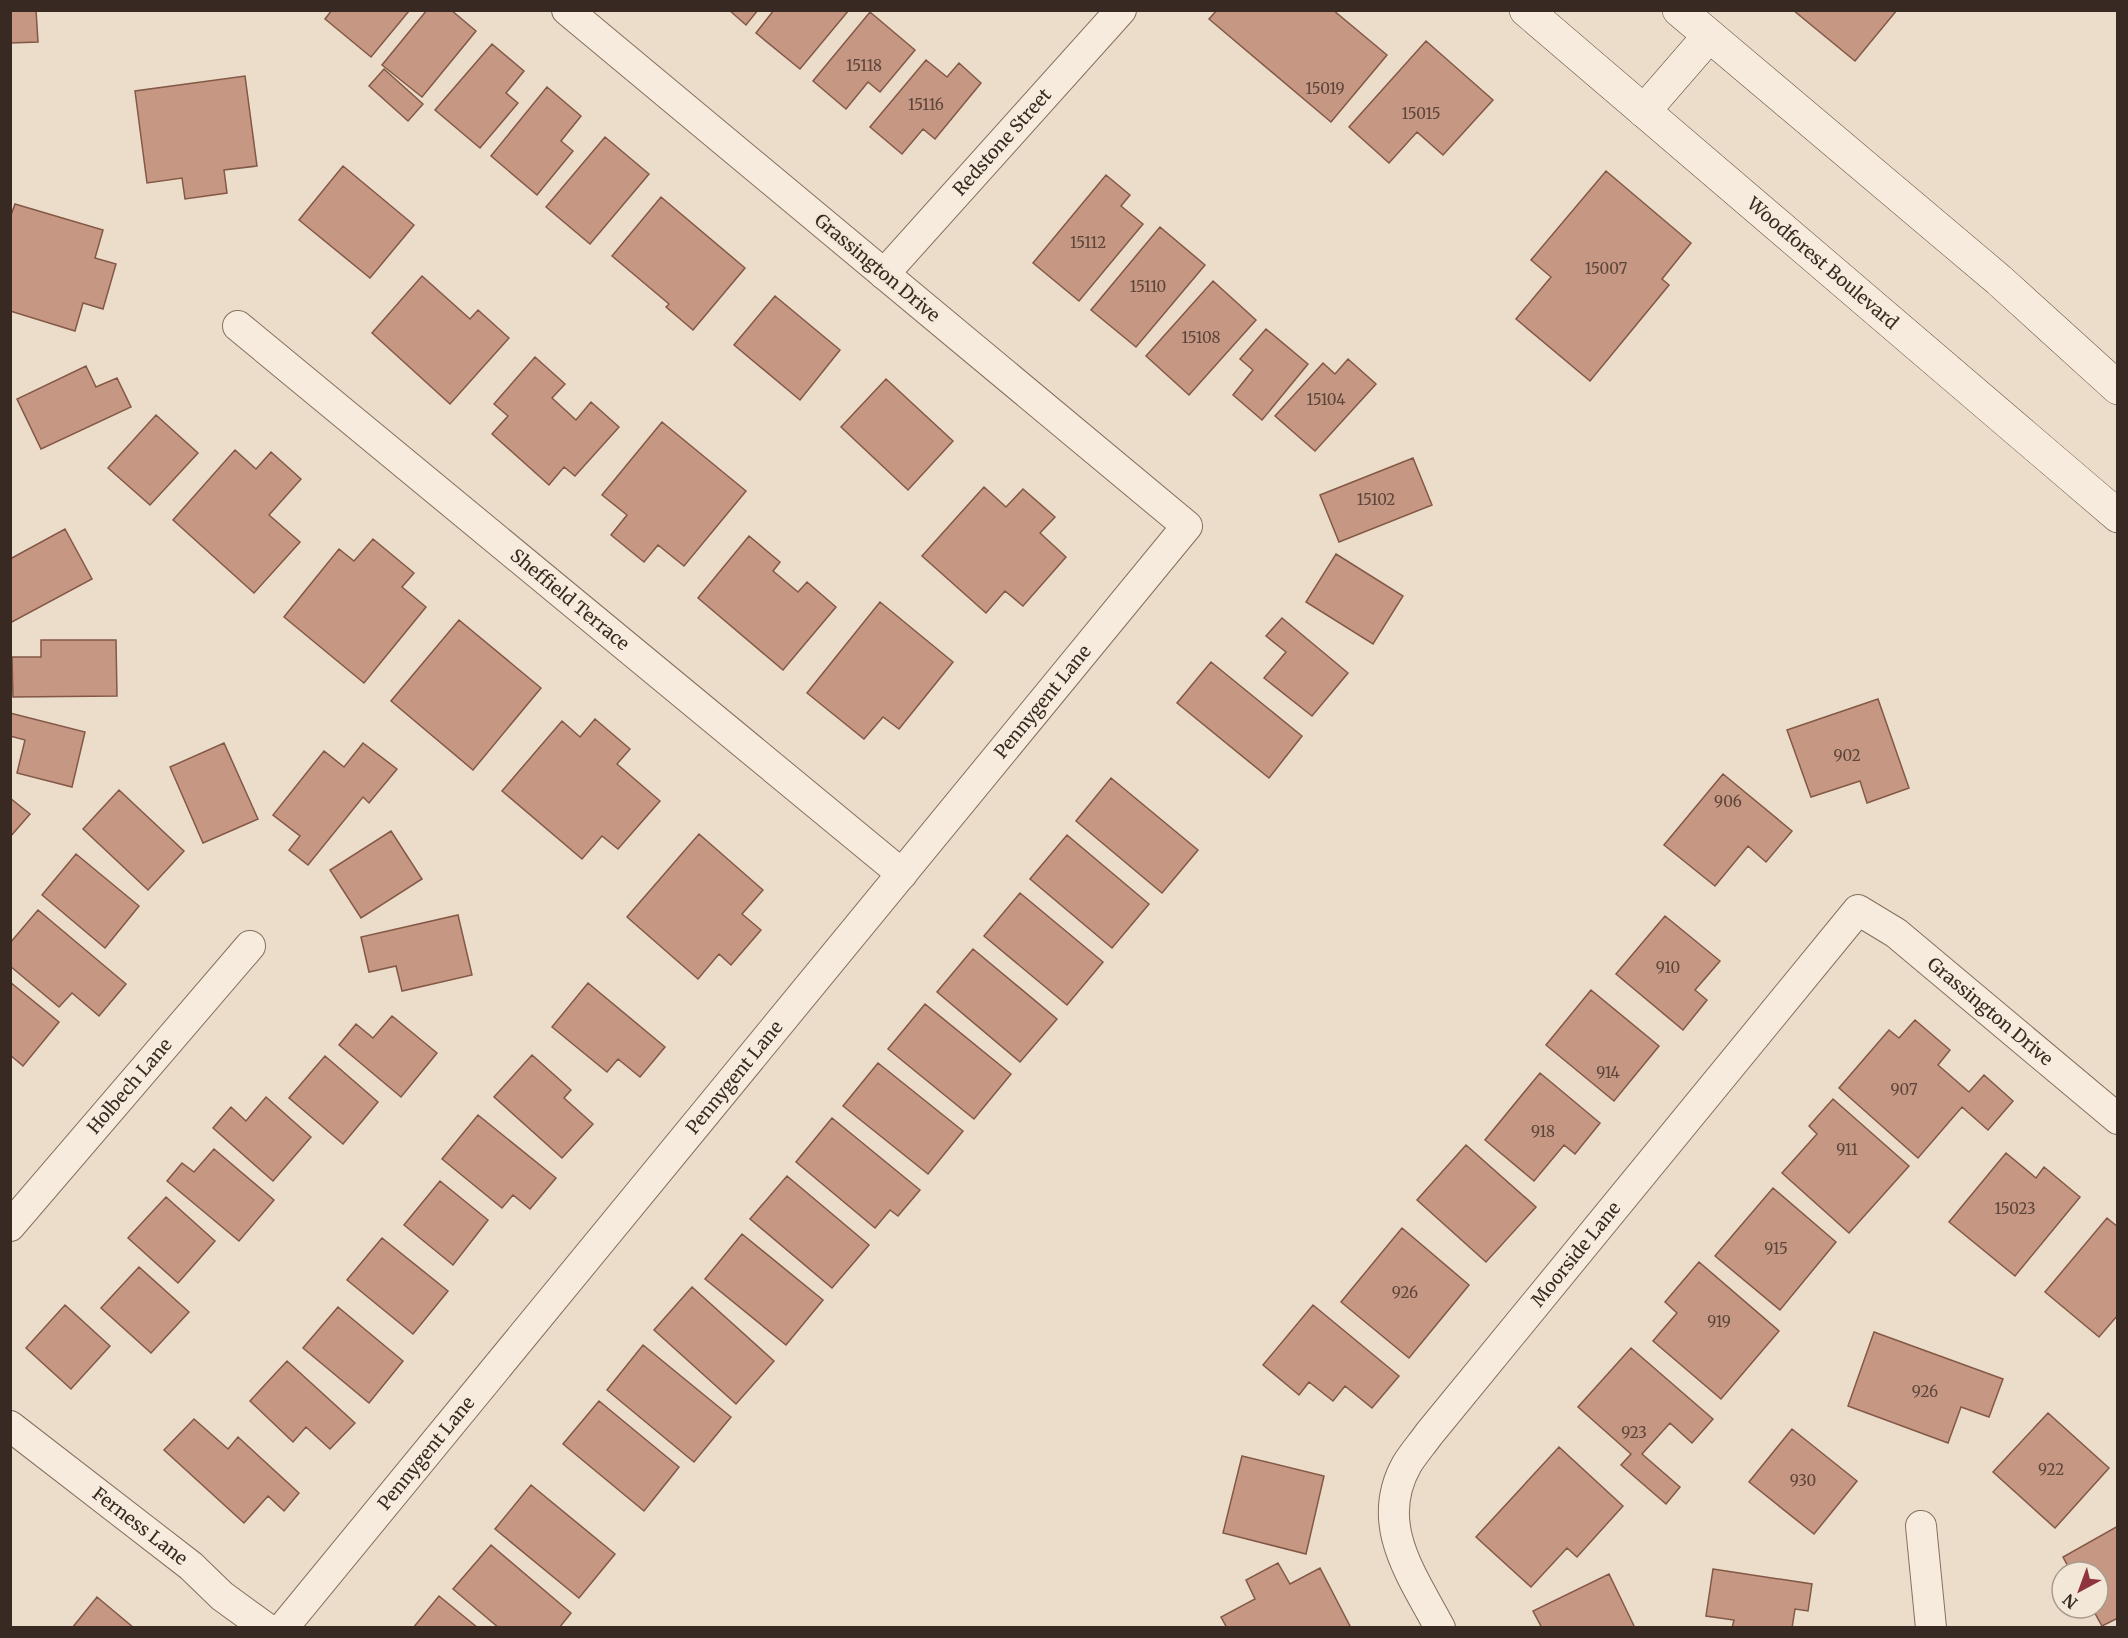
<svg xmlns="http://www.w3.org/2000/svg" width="2128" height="1638" viewBox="0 0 2128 1638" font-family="Merriweather,serif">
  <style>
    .building { fill: #c69783; stroke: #835847; stroke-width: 1.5 }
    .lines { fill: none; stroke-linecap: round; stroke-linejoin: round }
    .minor-casing { stroke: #866f5f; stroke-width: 32 }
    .secondary-casing { stroke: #685142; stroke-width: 34 }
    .minor { stroke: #f6ebdc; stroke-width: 30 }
    .secondary { stroke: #f6ebdc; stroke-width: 33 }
    .labels { text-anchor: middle; stroke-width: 4.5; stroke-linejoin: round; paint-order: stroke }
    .number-label { font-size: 15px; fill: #5c453a }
    .street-label { font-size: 18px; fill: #382a22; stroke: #f3e8d8 }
  </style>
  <rect width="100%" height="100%" fill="#ebddc9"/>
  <!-- building -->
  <path class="building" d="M10 10H36L38 42 10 43Z
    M332 10H408L409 11 371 57 325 19Z
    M427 10H451L476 31 422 97 382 65Z
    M729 10H758L746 25Z
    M774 10H849L800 69 756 33Z
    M1217 10H1333L1387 55 1331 122 1209 19Z
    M1793 10H1897L1855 61Z
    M870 12 915 50 880 92 868 82 846 109 813 81Z
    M1426 41 1493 100 1443 155 1417 132 1389 163 1349 127Z
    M492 44 524 71 506 93 518 103 480 148 435 110Z
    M926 60 947 77 959 63 981 83 935 139 923 129 902 154 870 127Z
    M384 69 423 104 408 121 369 86Z
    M245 76 257 166 224 170 227 193 185 199 182 178 147 183 135 91Z
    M547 87 581 116 561 141 573 151 537 195 491 156Z
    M605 137 649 174 590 244 546 207Z
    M343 166 414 225 370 278 299 220Z
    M1606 171 1691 243 1662 279 1669 285 1590 381 1516 319 1551 277 1531 260Z
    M1106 175 1130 195 1121 206 1143 224 1079 301 1033 263Z
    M661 197 745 268 693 330 666 307 669 304 612 256Z
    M15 204 103 230 95 258 116 264 103 309 83 303 75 331 10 311V218Z
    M1160 227 1205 265 1136 347 1091 310Z
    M422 276 470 319 478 310 509 338 450 404 372 333Z
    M1213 281 1256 320 1189 395 1146 356Z
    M775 296 840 350 800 400 734 345Z
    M1266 329 1308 364 1262 420 1233 395 1253 370 1240 359Z
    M535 357 565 384 552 398 576 420 591 402 619 427 575 476 564 467 549 485 492 434 508 416 494 404Z
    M1348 359 1376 384 1315 451 1275 416 1323 363 1335 374Z
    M86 366 96 387 117 378 131 407 41 449 17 399Z
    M886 379 953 441 908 490 841 427Z
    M156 415 198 453 150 505 108 468Z
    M662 422 746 491 684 566 658 545 644 562 611 535 627 515 602 495Z
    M235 450 256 469 271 452 301 479 269 515 300 542 254 593 173 520Z
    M1413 458 1432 505 1339 542 1320 495Z
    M984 487 1006 507 1023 489 1055 517 1040 533 1066 557 1023 606 1005 591 986 613 922 556Z
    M65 529 92 579 10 623V559Z
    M749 536 780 562 773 571 798 592 807 582 836 607 783 670 698 598Z
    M373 539 414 573 402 587 426 607 364 683 284 617 339 549 354 561Z
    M1336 554 1403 596 1373 644 1306 602Z
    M880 602 953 662 899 729 883 717 864 739 807 693Z
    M1282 618 1348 673 1312 716 1264 678 1286 652 1266 636Z
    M459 620 541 688 473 770 391 701Z
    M41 640H116L117 696 13 697 12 657H41Z
    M1211 662 1302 736 1269 778 1177 703Z
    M1878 699 1909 788 1867 803 1860 781 1811 797 1787 730Z
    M10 713 85 732 72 787 17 773 25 740 10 736Z
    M595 719 630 749 617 764 660 801 618 849 602 836 582 859 502 791 562 721 580 737Z
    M224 743 258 819 203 843 170 767Z
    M363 743 397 769 369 803 363 797 308 865 289 850 300 836 273 815 324 751 344 767Z
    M1723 774 1792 831 1766 862 1748 846 1715 886 1664 845Z
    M1111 778 1198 850 1162 893 1076 821Z
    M119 790 184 851 148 890 83 829Z
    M10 798 30 814 10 837Z
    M391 831 422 879 361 918 330 870Z
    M699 834 763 890 742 914 761 930 731 965 719 954 698 979 627 917Z
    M1067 835 1149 904 1112 948 1030 879Z
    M76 854 139 906 105 948 42 895Z
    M1020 893 1103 962 1067 1005 984 936Z
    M38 910 126 984 99 1016 72 993 59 1007 10 966V943Z
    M458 915 472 975 402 991 396 966 369 972 361 937Z
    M1665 916 1720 961 1695 990 1707 1000 1683 1030 1616 974Z
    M973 949 1057 1019 1020 1062 937 992Z
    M10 982 59 1022 23 1066 10 1055Z
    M588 983 665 1047 640 1077 618 1059 607 1072 552 1027Z
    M1591 990 1659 1046 1614 1101 1546 1045Z
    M925 1004 1011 1074 974 1119 888 1049Z
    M392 1016 437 1053 401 1097 339 1045 356 1024 373 1038Z
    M1915 1020 1950 1050 1938 1065 1969 1092 1984 1075 2013 1101 1988 1130 1962 1107 1918 1158 1839 1088 1889 1030 1899 1038Z
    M532 1055 571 1090 564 1098 593 1124 562 1158 494 1097Z
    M325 1056 378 1102 343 1144 289 1098Z
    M878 1063 963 1131 928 1174 843 1106Z
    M1540 1073 1600 1123 1575 1154 1564 1145 1534 1181 1485 1140Z
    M266 1097 311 1137 273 1181 213 1128 231 1107 246 1121Z
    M1833 1099 1909 1166 1849 1233 1782 1173 1817 1134 1809 1126Z
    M478 1115 556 1178 530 1209 513 1195 502 1208 442 1159Z
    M832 1118 920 1190 898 1216 890 1210 875 1228 796 1162Z
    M1466 1145 1536 1207 1486 1262 1417 1200Z
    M214 1149 274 1200 239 1241 167 1181 182 1163 194 1172Z
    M2006 1153 2036 1178 2044 1167 2080 1197 2015 1276 1949 1222Z
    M787 1176 869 1245 832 1288 750 1219Z
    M440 1181 488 1220 453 1265 404 1225Z
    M1773 1188 1836 1242 1780 1310 1715 1256Z
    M166 1197 215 1241 178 1283 128 1238Z
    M2107 1218 2118 1227V1315L2099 1337 2045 1292Z
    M1402 1228 1469 1285 1409 1358 1341 1302Z
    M742 1234 823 1300 786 1345 705 1279Z
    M382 1238 448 1291 413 1334 347 1280Z
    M1699 1262 1779 1331 1721 1399 1653 1341 1677 1313 1665 1302Z
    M139 1267 189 1312 151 1353 101 1308Z
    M692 1287 774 1361 736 1404 654 1330Z
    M65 1305 110 1346 71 1389 26 1348Z
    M1313 1305 1399 1376 1372 1408 1345 1386 1333 1401 1309 1382 1299 1395 1263 1365Z
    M338 1307 403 1361 369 1403 303 1348Z
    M1874 1332 2003 1379 1989 1417 1961 1407 1948 1443 1848 1406Z
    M643 1345 731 1417 694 1462 607 1390Z
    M1631 1348 1713 1419 1692 1443 1670 1423 1642 1454 1680 1487 1666 1504 1621 1465 1631 1454 1578 1407Z
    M287 1361 355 1423 330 1449 306 1427 293 1442 250 1401Z
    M599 1401 679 1467 644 1511 563 1444Z
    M2048 1413 2109 1468 2055 1528 1993 1472Z
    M194 1419 228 1449 238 1437 299 1493 284 1511 268 1496 244 1523 164 1450Z
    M1792 1429 1857 1481 1814 1534 1749 1482Z
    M1559 1447 1623 1506 1577 1557 1567 1548 1531 1587 1476 1537Z
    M1242 1456 1324 1476 1306 1554 1223 1533Z
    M531 1485 615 1554 579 1598 495 1529Z
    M2118 1526V1618L2102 1626 2092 1608H2098V1572H2071L2063 1557Z
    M491 1545 571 1613 559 1628H499L453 1589Z
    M1278 1563 1290 1584 1320 1568 1351 1628H1227L1221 1617 1255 1599 1246 1580Z
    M1713 1569 1812 1584 1808 1611 1795 1609 1792 1628H1732L1734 1620 1706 1616Z
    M1609 1574 1635 1628H1542L1533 1611Z
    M439 1596 478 1628H413Z
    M97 1597 134 1628H72Z"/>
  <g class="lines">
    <!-- minor casing -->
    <g class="minor-casing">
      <g id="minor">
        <path id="s1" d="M884 274 1121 10"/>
        <path id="s2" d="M238 326 902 874"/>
        <path id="s3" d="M10 1226 250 946"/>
        <path id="s4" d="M10 1426 191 1566 222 1596 266 1628"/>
        <path d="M1921 1526 1931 1628"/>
        <path id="s5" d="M283 1628 1187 526 567 10"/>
        <path id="s6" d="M1440 1628C1412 1575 1373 1524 1407 1464 1413 1454 1422 1444 1429 1434L1858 910 1896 933 2118 1119"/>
      </g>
    </g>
    <!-- secondary casing -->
    <g class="secondary-casing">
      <g id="secondary">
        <path id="s7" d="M1526 10 2118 516"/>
        <path d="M1679 10 1999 280 2118 388"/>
        <path d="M1644 111 1709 36"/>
      </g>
    </g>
    <!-- minor -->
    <use href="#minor" class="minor"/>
    <!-- secondary -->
    <use href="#secondary" class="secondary"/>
  </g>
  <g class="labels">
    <!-- number labels -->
    <g class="number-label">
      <text x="864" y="71">15118</text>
      <text x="1325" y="94">15019</text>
      <text x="926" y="110">15116</text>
      <text x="1421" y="119">15015</text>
      <text x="1088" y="248">15112</text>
      <text x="1606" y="274">15007</text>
      <text x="1148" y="292">15110</text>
      <text x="1201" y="343">15108</text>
      <text x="1326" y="405">15104</text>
      <text x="1376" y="505">15102</text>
      <text x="1847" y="761">902</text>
      <text x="1728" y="807">906</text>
      <text x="1668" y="973">910</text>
      <text x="1608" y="1078">914</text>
      <text x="1904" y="1095">907</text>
      <text x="1543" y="1137">918</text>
      <text x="1847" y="1155">911</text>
      <text x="2015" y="1214">15023</text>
      <text x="1776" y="1254">915</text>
      <text x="1405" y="1298">926</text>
      <text x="1719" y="1327">919</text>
      <text x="1925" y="1397">926</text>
      <text x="1634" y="1438">923</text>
      <text x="2051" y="1475">922</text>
      <text x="1803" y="1486">930</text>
    </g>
    <!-- street labels -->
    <g class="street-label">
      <text dy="6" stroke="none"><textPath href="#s1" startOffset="177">Redstone Street</textPath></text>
      <text dy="6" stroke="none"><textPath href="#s7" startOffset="390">Woodforest Boulevard</textPath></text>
      <text transform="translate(877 268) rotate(40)" y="6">Grassington Drive</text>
      <text dy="6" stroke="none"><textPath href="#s2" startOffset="430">Sheffield Terrace</textPath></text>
      <text dy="6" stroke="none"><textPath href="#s5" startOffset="1198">Pennygent Lane</textPath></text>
      <text dy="6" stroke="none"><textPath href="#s6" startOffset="1058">Grassington Drive</textPath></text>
      <text dy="6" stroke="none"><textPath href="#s5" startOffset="712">Pennygent Lane</textPath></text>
      <text dy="6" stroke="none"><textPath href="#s3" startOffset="184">Holbech Lane</textPath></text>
      <text dy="6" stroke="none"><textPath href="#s6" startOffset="446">Moorside Lane</textPath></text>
      <text dy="6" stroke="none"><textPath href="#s5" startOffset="226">Pennygent Lane</textPath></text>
      <text dy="6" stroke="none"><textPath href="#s4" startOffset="164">Ferness Lane</textPath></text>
    </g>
  </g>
  <!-- border -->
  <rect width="2128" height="1638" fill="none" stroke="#382a22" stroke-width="24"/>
  <!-- north arrow -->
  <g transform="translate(2080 1590) rotate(221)"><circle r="28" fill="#f3e8d8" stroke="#a89c8f" stroke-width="1.5"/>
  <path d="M0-4.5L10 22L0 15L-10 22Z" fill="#903540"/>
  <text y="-9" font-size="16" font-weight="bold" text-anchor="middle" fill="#382a22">N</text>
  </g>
</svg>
